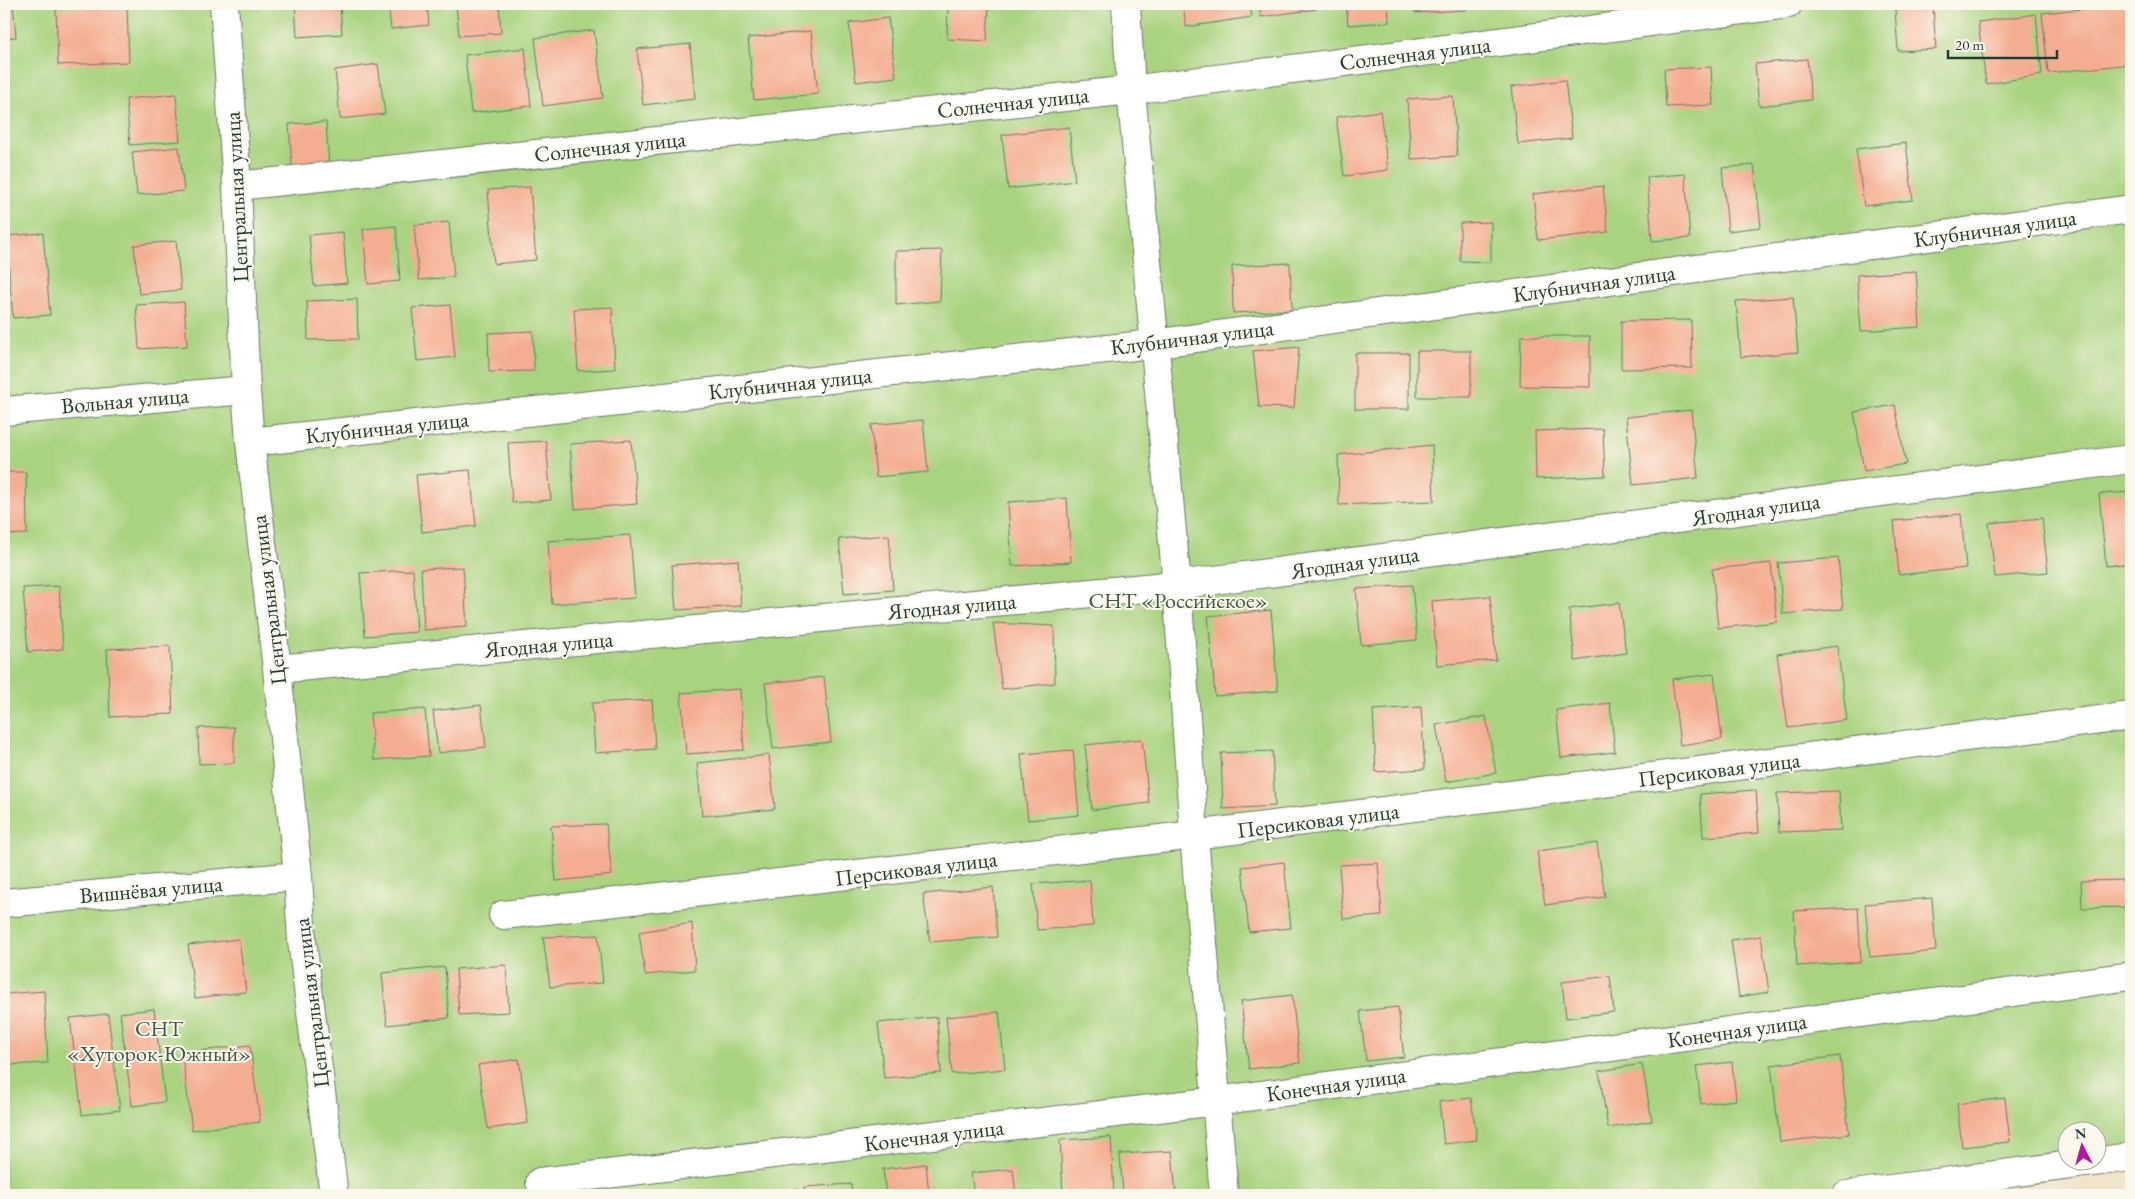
<svg xmlns="http://www.w3.org/2000/svg" width="2135" height="1199" viewBox="0 0 2135 1199" font-family="'EB Garamond',serif">
  <style>
    .green { fill: #a9d37f; stroke: #64885a; fill-rule: evenodd }
    .building { fill: #f4ad90 }
    .lines { fill: none; stroke-linecap: round; stroke-linejoin: round }
    .street-casing { stroke: #687868; stroke-width: 30 }
    .street { stroke: #fff; stroke-width: 28 }
    .labels { text-anchor: middle; stroke-width: 4; stroke-linejoin: round; paint-order: stroke }
    .street-label { font-size: 22px; fill: #1f3d34; stroke: #fbf7ec }
    .park-label { font-size: 22px; fill: #3b5b43; stroke: #fbf7ec }
  </style>
  <rect width="100%" height="100%" fill="#fbf7ec"/>
  <filter id="ink" filterUnits="userSpaceOnUse"><feTurbulence type="fractalNoise" baseFrequency=".02" numOctaves="2"/><feDisplacementMap in="SourceGraphic" scale="10" xChannelSelector="R" yChannelSelector="G"/><feConvolveMatrix kernelMatrix="1 2 1 2 8 2 1 2 1" color-interpolation-filters="sRGB"/></filter>
  <filter id="wash" filterUnits="userSpaceOnUse"><feTurbulence type="fractalNoise" baseFrequency=".0096" numOctaves="4" result="noise"/><feDisplacementMap in="SourceGraphic" scale="20" xChannelSelector="R" yChannelSelector="G"/><feGaussianBlur stdDeviation="1.12" result="paint"/><feColorMatrix in="noise" values="0 0 0 0 0 0 0 0 0 0 0 0 0 0 0 0 0 1.4 0 .05"/><feComposite in="paint" operator="in"/></filter>
  <g filter="url(#wash)">
    <rect width="100%" height="100%" fill="#f0e5ca"/>
    <!-- green -->
    <path class="green" d="M4 4H2131V1157L1846 1195H4ZM2068 1132H2098V1162H2068Z"/>
    <g id="blocks">
      <!-- building -->
      <path class="building" d="M4 4H13L16 37 4 38Z
        M295 4H340L342 34 297 37Z
        M388 4H427L429 25 391 29Z
        M456 4H499L501 33 459 36Z
        M948 4H989L987 41 947 39Z
        M1183 4H1250L1252 17 1186 27Z
        M1259 4H1315L1316 9 1261 17Z
        M1346 4H1388L1389 22 1348 25Z
        M1414 4H1466V10L1415 13Z
        M2131 4V64L2048 73 2042 13Z
        M127 6 129 62 58 65 56 9Z
        M1933 7 1936 49 1898 51 1895 9Z
        M2036 14 2042 75 1986 84 1978 22Z
        M888 18 896 77 856 82 849 23Z
        M594 30 603 98 543 106 535 38Z
        M811 31 818 94 754 100 748 38Z
        M690 44 695 99 643 105 637 49Z
        M525 48 531 106 471 113 465 55Z
        M1807 59 1811 100 1759 106 1755 64Z
        M378 64 385 114 340 119 335 70Z
        M1711 67 1713 105 1666 107 1664 69Z
        M1565 80 1572 138 1518 144 1511 87Z
        M176 94 180 141 130 145 126 99Z
        M1453 96 1457 156 1411 159 1407 99Z
        M1380 111 1388 170 1344 176 1336 117Z
        M326 122 329 166 292 168 289 124Z
        M1069 127 1075 181 1008 189 1002 135Z
        M1906 143 1913 200 1864 206 1856 149Z
        M179 147 184 191 137 195 132 152Z
        M1754 165 1761 227 1728 231 1722 168Z
        M1685 174 1690 238 1652 241 1647 177Z
        M1603 186 1608 232 1538 240 1533 194Z
        M530 187 536 260 494 264 488 190Z
        M449 222 454 277 419 280 414 225Z
        M1491 222V262L1460 261V223Z
        M396 226 400 281 368 284 363 229Z
        M343 232 347 283 314 286 309 235Z
        M43 233 50 315 13 318 6 236Z
        M176 241 181 290 139 294 134 245Z
        M942 250 940 301 896 305V251Z
        M1290 263 1292 310 1233 313 1232 266Z
        M1916 271 1920 327 1861 331 1857 275Z
        M1793 297 1798 352 1741 357 1736 301Z
        M357 299 358 339 308 340 307 301Z
        M184 302 187 346 139 349 136 305Z
        M450 305 455 357 417 361 412 308Z
        M612 307 615 369 578 371 574 309Z
        M1691 320 1692 368 1621 369V321Z
        M533 331 534 371 489 372 488 333Z
        M1521 336H1590V387L1520 386Z
        M1299 347 1294 408 1259 407 1253 351Z
        M1417 351H1471V397H1417Z
        M1355 353H1409V409H1355Z
        M1895 405 1906 464 1864 471 1854 412Z
        M1691 410 1698 478 1633 485 1626 417Z
        M923 420 928 472 876 477 871 425Z
        M1603 429 1605 476 1536 479 1535 431Z
        M631 440 637 504 575 509 570 444Z
        M546 441 551 500 512 503 508 443Z
        M1432 445 1434 501 1339 505 1338 455Z
        M470 470 476 526 422 532 416 475Z
        M4 472H26L27 534 4 535Z
        M2131 492V563L2106 566 2099 494Z
        M1067 498 1071 562 1012 566 1008 502Z
        M1961 514 1966 568 1899 575 1894 521Z
        M2042 518 2048 572 1995 577 1989 523Z
        M630 535 635 598 552 604 548 541Z
        M889 535 893 590 844 594 839 539Z
        M1838 558 1843 609 1783 614 1778 563Z
        M738 560 741 606 676 610 672 565Z
        M1771 563 1777 622 1718 628 1712 569Z
        M463 567 467 627 424 630 421 569Z
        M413 570 417 632 365 636 360 573Z
        M1412 585 1417 640 1361 645 1356 589Z
        M59 586 63 649 28 652 23 588Z
        M1490 596 1496 660 1437 665 1432 601Z
        M1619 603 1626 653 1575 661 1569 609Z
        M1271 610 1278 691 1215 696 1208 616Z
        M993 623 1054 626 1055 683 1002 689Z
        M170 646 173 714 110 717 107 649Z
        M1837 646 1847 720 1788 728 1777 654Z
        M1714 674 1722 739 1680 745 1672 679Z
        M824 677 831 742 773 749 765 683Z
        M740 689 744 750 686 754 681 693Z
        M652 700 655 749 595 753 592 703Z
        M1610 703 1615 752 1561 758 1556 710Z
        M481 705 486 747 438 753 433 711Z
        M1421 707 1425 769 1376 772 1373 710Z
        M425 709 429 756 374 760 370 713Z
        M1486 716 1496 773 1446 782 1436 725Z
        M234 727V763L199 764 198 728Z
        M1142 739 1149 803 1092 810 1085 745Z
        M1073 750 1079 815 1028 820 1021 754Z
        M1272 751 1275 806 1223 809 1221 753Z
        M769 755 775 809 702 816 697 763Z
        M1756 790 1759 833 1703 837 1700 794Z
        M1839 791 1841 830 1779 832 1777 793Z
        M606 824 612 875 556 881 551 826Z
        M1597 843 1605 897 1545 905 1537 851Z
        M1284 862 1291 928 1249 932 1242 867Z
        M1378 863 1382 916 1343 919 1339 865Z
        M1090 880 1093 926 1037 930 1033 884Z
        M2125 880 2126 907 2082 908 2081 881Z
        M993 887 997 937 930 942 923 894Z
        M1932 898 1936 951 1870 957 1865 904Z
        M1858 908 1861 962 1797 966 1794 911Z
        M692 923 695 970 645 975 639 932Z
        M598 935 603 983 550 987 543 937Z
        M1761 936 1769 992 1739 997 1731 940Z
        M239 939 246 992 195 998 188 945Z
        M506 965 509 1012 459 1015 456 969Z
        M445 967 449 1018 387 1025 382 973Z
        M1610 976 1614 1012 1566 1018 1562 982Z
        M44 991 48 1063 9 1065 5 994Z
        M1292 995 1300 1063 1249 1069 1241 1001Z
        M1398 1007 1404 1057 1366 1061 1360 1011Z
        M154 1009 165 1102 132 1106 120 1013Z
        M999 1012 1005 1069 952 1074 946 1017Z
        M108 1014 120 1110 82 1115 70 1018Z
        M937 1017 941 1073 884 1078 878 1023Z
        M250 1045 260 1122 192 1130 182 1053Z
        M1840 1056 1849 1134 1780 1142 1771 1065Z
        M519 1059 528 1123 488 1129 478 1065Z
        M1732 1062 1736 1100 1701 1104 1696 1066Z
        M1642 1064 1652 1121 1608 1128 1599 1071Z
        M1471 1098 1477 1140 1444 1144 1439 1102Z
        M2005 1098 2010 1142 1962 1147 1957 1104Z
        M1111 1137 1114 1195H1063L1060 1140Z
        M1172 1151 1176 1195H1123L1120 1154Z
        M926 1164 929 1195H886L883 1169Z
        M1013 1169 1016 1195H974L971 1173Z
        M851 1184 852 1195H805L804 1187Z
        M797 1189 798 1195H738V1194Z
        M264 1192V1195H250V1194Z"/>
    </g>
  </g>
  <g filter="url(#ink)">
    <use href="#blocks" fill-opacity="0" stroke="#687868" stroke-width="1"/>
    <g class="lines">
      <!-- street casing -->
      <g class="street-casing">
        <path id="street" d="M224 4 237 186 246 390 250 442 277 669 298 876 302 941 334 1195
          M1126 4 1131 90 1177 585 1194 835 1224 1195
          M237 186 1131 90 1788 4
          M4 411 246 390
          M250 442 1153 344 2131 209
          M277 669 1177 585 2131 459
          M4 903 298 876
          M503 915 1194 835 2131 716
          M540 1182 1217 1101 2131 976
          M1846 1195 2131 1157"/>
      </g>
      <!-- street -->
      <use href="#street" class="street"/>
    </g>
  </g>
  <g class="labels">
    <!-- street labels -->
    <g class="street-label">
      <text transform="translate(1415 53) rotate(-7)" y="8">Солнечная улица</text>
      <text transform="translate(1013 102) rotate(-6)" y="8">Солнечная улица</text>
      <text transform="translate(610 146) rotate(-6)" y="8">Солнечная улица</text>
      <text transform="translate(236 197) rotate(-93)" y="8">Центральная улица</text>
      <text transform="translate(1995 228) rotate(-8)" y="8">Клубничная улица</text>
      <text transform="translate(1594 283) rotate(-8)" y="8">Клубничная улица</text>
      <text transform="translate(1192 337) rotate(-7)" y="8">Клубничная улица</text>
      <text transform="translate(790 383) rotate(-6)" y="8">Клубничная улица</text>
      <text transform="translate(125 400) rotate(-5)" y="8">Вольная улица</text>
      <text transform="translate(387 427) rotate(-6)" y="8">Клубничная улица</text>
      <text transform="translate(1756 509) rotate(-8)" y="8">Ягодная улица</text>
      <text transform="translate(1355 562) rotate(-8)" y="8">Ягодная улица</text>
      <text transform="translate(268 600) rotate(-97)" y="8">Центральная улица</text>
      <text transform="translate(952 606) rotate(-5)" y="8">Ягодная улица</text>
      <text transform="translate(549 644) rotate(-5)" y="8">Ягодная улица</text>
      <text transform="translate(1719 769) rotate(-7)" y="8">Персиковая улица</text>
      <text transform="translate(1318 820) rotate(-7)" y="8">Персиковая улица</text>
      <text transform="translate(916 868) rotate(-7)" y="8">Персиковая улица</text>
      <text transform="translate(151 889) rotate(-5)" y="8">Вишнёвая улица</text>
      <text transform="translate(311 1003) rotate(-97)" y="8">Центральная улица</text>
      <text transform="translate(1737 1030) rotate(-8)" y="8">Конечная улица</text>
      <text transform="translate(1336 1084) rotate(-8)" y="8">Конечная улица</text>
      <text transform="translate(934 1135) rotate(-7)" y="8">Конечная улица</text>
    </g>
    <!-- park labels -->
    <g class="park-label">
      <text x="1178" y="608">СНТ «Российское»</text>
      <text x="159" y="1036">СНТ<tspan x="159" dy="25">«Хуторок-Южный»</tspan></text>
    </g>
  </g>
  <!-- margin -->
  <rect width="2135" height="1199" fill="none" stroke="#fbf7ec" stroke-width="20"/>
  <!-- north arrow -->
  <g transform="translate(2082 1146) rotate(354)"><circle r="24" fill="#fbf7ec" stroke="#a3ada2"/>
  <path d="M0-4L9 19L0 12L-9 19Z" fill="#b5179e"/>
  <text y="-8" font-size="14" font-weight="bold" text-anchor="middle" fill="#1f3d34">N</text>
  </g>
  <!-- scale -->
  <path d="M1948 50v8h109v-8" fill="none" stroke="#1f3d34" stroke-width="2.5"/>
  <text x="1955" y="50" font-size="15" fill="#1f3d34" stroke="#fbf7ec" stroke-width="4" paint-order="stroke">20 m</text>
</svg>
